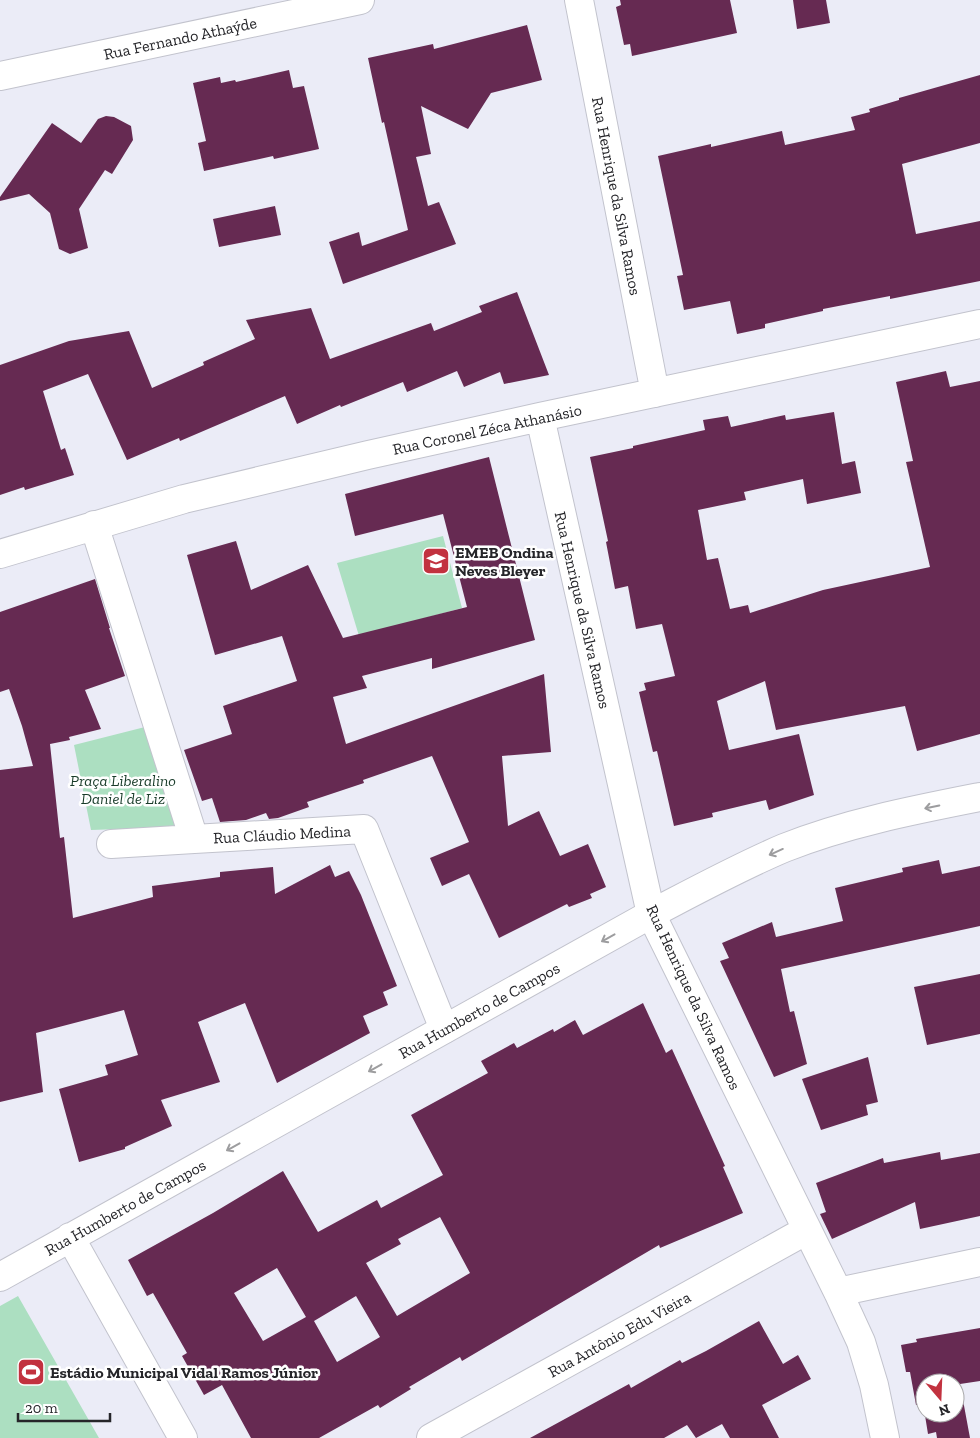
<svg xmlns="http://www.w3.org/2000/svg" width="980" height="1438" viewBox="0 0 980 1438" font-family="'Zilla Slab',serif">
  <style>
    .green { fill: #acdfc1 }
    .building { fill: #662a52; fill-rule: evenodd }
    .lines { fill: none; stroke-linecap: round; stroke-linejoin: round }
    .minor-casing { stroke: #c2c3cd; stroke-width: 30 }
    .secondary-casing { stroke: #c2c3cd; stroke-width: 30 }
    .minor { stroke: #fff; stroke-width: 28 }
    .secondary { stroke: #fff; stroke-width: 28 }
    .oneway { stroke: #9d9d9f }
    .labels { text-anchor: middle; stroke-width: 5; stroke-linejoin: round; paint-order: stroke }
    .street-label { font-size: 16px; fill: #252529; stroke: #fff }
    .poi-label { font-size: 16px; font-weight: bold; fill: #252529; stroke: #fff; text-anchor: start }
    .park-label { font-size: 16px; font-style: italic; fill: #193c2a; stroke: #fff }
  </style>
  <rect width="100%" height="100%" fill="#ebecf7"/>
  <!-- green -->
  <path class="green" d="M443 536 462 608 359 636 337 563Z
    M145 727 178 827 91 830 74 745Z
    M18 1296 99 1438H0V1306Z"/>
  <!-- building -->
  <path class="building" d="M620 0H730L737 33 632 56 630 44 624 45 616 7 621 5Z
    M793 0H826L830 23 797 29Z
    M527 25 542 80 491 93 468 129 421 106 431 154 416 157 428 206 439 202 456 244 343 284 329 242 359 232 362 246 408 230 384 122 382 123 368 58 433 44 434 49Z
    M289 70 293 88 304 86 319 149 274 159 273 156 204 171 198 143 206 141 193 83 220 77 221 83 235 80 236 82Z
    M980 75V143L902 164 916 234 980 221V281L890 299V296L823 309V311L765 324V328L737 334 730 301 684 310 677 276 683 275 658 156 711 144V147L782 131 785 145 855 130 851 117 870 112 869 109 899 100V98Z
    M106 116 114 117 131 126 133 140 112 174 105 170 79 209 88 248 70 254 59 249 50 213 29 194 0 201V197L52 123 81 143 98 119Z
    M275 206 281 235 219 247 213 219Z
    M517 292 549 375 504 384 500 372 464 387 457 371 407 392 403 382 341 407 340 405 297 424 285 396 180 441 179 438 127 460 88 374 43 391 61 450 65 448 74 475 25 490 24 487 0 495V365L69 341 129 331 152 388 204 365 203 362 255 339 246 320 311 308 330 359 431 323 434 331 482 312 479 306Z
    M946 371 950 387 980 381V734L917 751 905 706 776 730 765 681 717 701 729 750 799 734 814 795 769 810 766 800 712 813 713 817 674 826 657 751 653 752 639 692 646 690 644 683 675 676 662 624 636 629 628 586 615 589 606 542 608 541 590 457 633 448V446L705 430 703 420 728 416 731 427 785 415 786 420 834 412 842 464 855 461 861 493 807 504 803 479 744 492 746 500 698 510 707 560 718 558 730 609 748 605 750 613 823 590 930 567 906 462 913 461 896 382Z
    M489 457 535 640 432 669V658L362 676 367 688 333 697 346 744 544 674 551 752 502 756 508 826 539 811 560 856 588 844 606 887 590 894 592 898 569 907 567 904 499 938 469 874 442 886 430 858 469 842 432 756 363 780 364 783 307 802 309 807 278 818 269 819 266 813 246 820 220 822 212 798 202 801 184 750 232 734 223 706 297 681 282 636 215 655 187 555 236 541 251 590 308 565 343 638 467 607 443 514 355 536 345 494Z
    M95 579 110 628H109L125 676 85 690 101 729 69 737 70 740 50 744 60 838 64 837 73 918 153 897 152 886 220 877V872L273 867 275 894 330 865 335 877 349 871 361 895 397 986 383 992 388 1005 363 1016 370 1033 277 1083 245 1003 198 1022 220 1082 161 1100 172 1126 125 1147V1149L79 1162 59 1089 108 1075 105 1065 138 1055 124 1010 36 1033 43 1092 0 1102V770L33 766 22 726 9 689 0 692V612Z
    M939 860 942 874 980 866V926L781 969 790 1012 794 1011 807 1064 774 1077 720 961 729 958 722 943 772 922 776 937 843 921 835 888 903 872 902 868Z
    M980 974V1034L927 1045 914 987Z
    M643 1003 666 1053 672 1049 725 1166 723 1167 743 1213 660 1248 659 1245 462 1361 460 1357 409 1387 411 1389 380 1408 378 1405 319 1438H251L222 1385 204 1395 182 1356 187 1353 153 1293 147 1296 128 1260 213 1213 283 1171 318 1232 377 1200 381 1208 443 1175 411 1115 488 1073 481 1061 514 1043 517 1048 553 1029 554 1032 575 1020 583 1035ZM440 1217 470 1273 397 1316 366 1263 401 1244 398 1239ZM277 1268 306 1317 263 1341 234 1293ZM356 1296 380 1337 337 1362 314 1321Z
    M868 1057 878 1102 866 1105 868 1115 821 1130 802 1079Z
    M940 1152 941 1160 980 1153V1216L920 1229 915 1202 832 1239 820 1214 826 1212 816 1183 883 1158 884 1163Z
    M759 1321 783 1364 798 1355 811 1379 762 1405 779 1438H730L722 1424 696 1438 687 1425 664 1438H530L629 1384 631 1388 680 1360 682 1363 706 1351Z
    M980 1328V1381L960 1384 970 1438H937L936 1432 928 1434 923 1403 916 1405 910 1372H906L901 1345 917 1342 916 1339ZM925 1383H955V1413H925Z"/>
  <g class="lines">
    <!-- minor casing -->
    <g class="minor-casing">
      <path id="minor" d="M579 0 655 393
        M0 76 360 0
        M540 417 651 914 838 1292 861 1342 874 1385 885 1438
        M94 525 194 839 364 829 444 1029
        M0 554 184 499 368 455 540 417 980 324
        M111 844 194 839
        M838 1292 980 1262
        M431 1438 807 1230"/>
    </g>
    <!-- secondary casing -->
    <g class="secondary-casing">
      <path id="secondary" d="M70 1237 183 1438
        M0 1277 651 914C695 891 739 867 784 848 847 823 914 810 980 797"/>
    </g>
    <!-- minor -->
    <use href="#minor" class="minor"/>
    <!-- secondary -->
    <use href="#secondary" class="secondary"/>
  </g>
  <!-- one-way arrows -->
  <defs><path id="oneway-shaft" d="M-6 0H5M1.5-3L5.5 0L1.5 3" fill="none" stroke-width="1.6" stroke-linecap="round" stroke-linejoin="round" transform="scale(1.25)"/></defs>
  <g class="oneway">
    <use href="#oneway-shaft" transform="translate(932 807) rotate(168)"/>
    <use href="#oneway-shaft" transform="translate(776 852) rotate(156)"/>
    <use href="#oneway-shaft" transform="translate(608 938) rotate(151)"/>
    <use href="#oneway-shaft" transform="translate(375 1068) rotate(151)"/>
    <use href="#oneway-shaft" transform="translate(233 1147) rotate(151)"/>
  </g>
  <!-- icons -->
  <defs>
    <g id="school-square" transform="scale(1.4375)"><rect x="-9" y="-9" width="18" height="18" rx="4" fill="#c2323f" stroke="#fff"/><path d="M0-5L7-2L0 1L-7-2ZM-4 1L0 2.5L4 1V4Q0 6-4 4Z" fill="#fff"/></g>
    <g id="stadium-square" transform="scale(1.4375)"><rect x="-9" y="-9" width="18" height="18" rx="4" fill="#c2323f" stroke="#fff"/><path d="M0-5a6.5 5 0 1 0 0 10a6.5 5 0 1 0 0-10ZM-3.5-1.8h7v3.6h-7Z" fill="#fff"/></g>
  </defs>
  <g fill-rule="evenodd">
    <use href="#school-square" x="436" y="561"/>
    <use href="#stadium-square" x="31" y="1372"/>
  </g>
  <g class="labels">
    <!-- street labels -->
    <g class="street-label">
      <text transform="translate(180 38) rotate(-12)" y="6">Rua Fernando Athaýde</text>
      <text transform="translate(617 196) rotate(79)" y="6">Rua Henrique da Silva Ramos</text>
      <text transform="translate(487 429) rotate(-12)" y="6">Rua Coronel Zéca Athanásio</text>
      <text transform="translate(583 610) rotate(77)" y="6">Rua Henrique da Silva Ramos</text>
      <text transform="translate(282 834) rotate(-3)" y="6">Rua Cláudio Medina</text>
      <text transform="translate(694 997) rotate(65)" y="6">Rua Henrique da Silva Ramos</text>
      <text transform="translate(479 1010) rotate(-29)" y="6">Rua Humberto de Campos</text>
      <text transform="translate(125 1207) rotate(-29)" y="6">Rua Humberto de Campos</text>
      <text transform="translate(619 1334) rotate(-29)" y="6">Rua Antônio Edu Vieira</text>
    </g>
    <!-- poi labels -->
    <g class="poi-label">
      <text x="455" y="558">EMEB Ondina<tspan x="455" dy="18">Neves Bleyer</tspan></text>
      <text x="50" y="1378">Estádio Municipal Vidal Ramos Júnior</text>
    </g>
    <!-- park labels -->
    <g class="park-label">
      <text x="123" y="786">Praça Liberalino<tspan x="123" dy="18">Daniel de Liz</tspan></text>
    </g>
  </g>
  <!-- north arrow -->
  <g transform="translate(940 1398) rotate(161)"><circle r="24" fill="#ffffff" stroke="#a8a8a9"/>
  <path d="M0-4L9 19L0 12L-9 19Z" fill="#c2323f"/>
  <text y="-8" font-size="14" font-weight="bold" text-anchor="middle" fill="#252529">N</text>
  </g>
  <!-- scale -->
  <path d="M18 1413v8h92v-8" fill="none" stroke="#252529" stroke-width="2.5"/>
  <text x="25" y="1413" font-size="15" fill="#252529" stroke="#ffffff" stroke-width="4" paint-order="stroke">20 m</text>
</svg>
